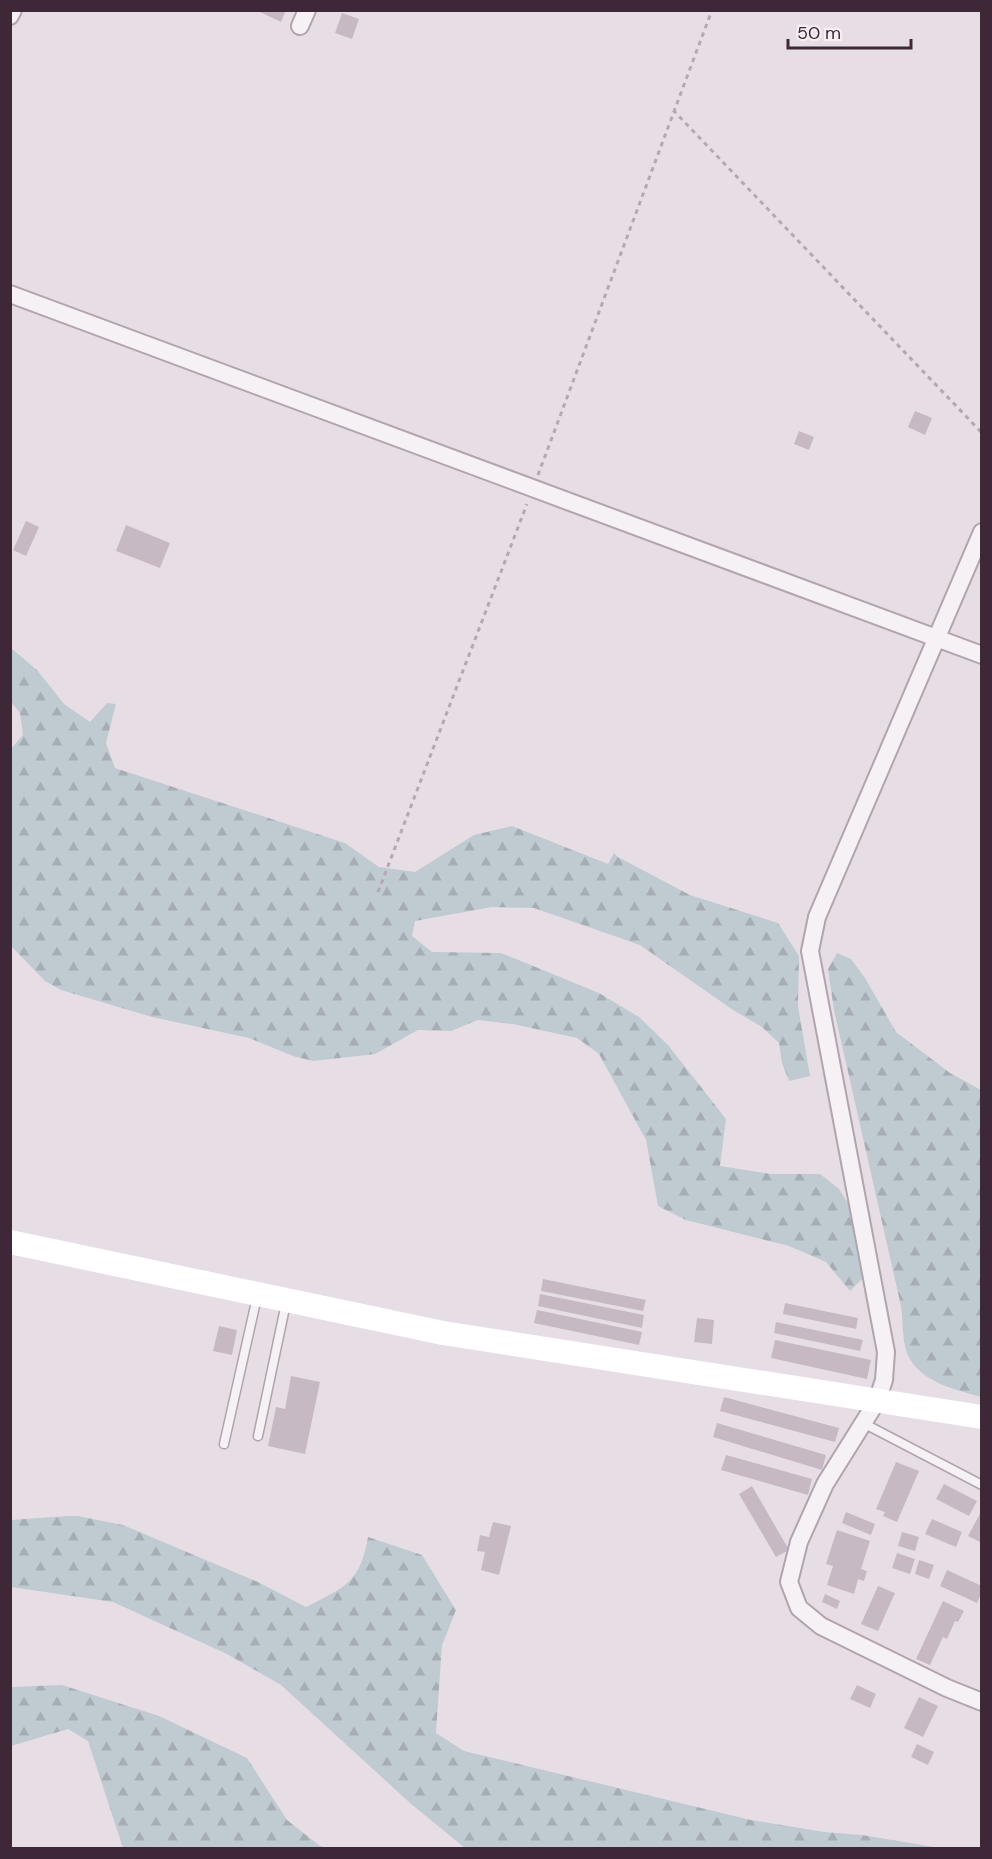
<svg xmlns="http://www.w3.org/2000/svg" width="992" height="1859" viewBox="0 0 992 1859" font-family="'DM Sans',sans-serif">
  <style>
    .forest { fill: url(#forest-firs) }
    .building { fill: #c7b9c3 }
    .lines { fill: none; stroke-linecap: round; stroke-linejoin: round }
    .lane-casing { stroke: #b1a4ae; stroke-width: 11 }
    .street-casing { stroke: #b1a4ae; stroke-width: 20 }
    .path { stroke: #b4a9b0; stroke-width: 3; stroke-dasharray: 4.5 4.5; stroke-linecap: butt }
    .lane { stroke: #f6f1f4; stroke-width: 8 }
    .street { stroke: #f6f1f4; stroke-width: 16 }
    .secondary { stroke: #fff; stroke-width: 24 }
  </style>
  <defs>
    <pattern id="forest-firs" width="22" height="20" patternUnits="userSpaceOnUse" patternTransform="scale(1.5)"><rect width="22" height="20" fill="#c0cad1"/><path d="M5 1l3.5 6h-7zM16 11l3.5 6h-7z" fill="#a6aeb4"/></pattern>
  </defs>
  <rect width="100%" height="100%" fill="#e7dee5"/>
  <!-- forest -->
  <path class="forest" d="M11 648 37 670 64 704 90 722 107 703 116 704 106 743 115 768 345 843 379 867 415 872 474 835 512 826 608 864 614 853 618 857 690 895 778 923 799 956 798 1006 810 1076 789 1081 782 1063 779 1043 762 1027 733 1010 640 945 534 908 492 907 415 921 412 936 432 952 501 953 599 993 639 1017 668 1045 726 1119 720 1166 771 1174H820L839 1189 849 1205 863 1278 850 1291 826 1262 789 1246 686 1220 658 1206 646 1140 599 1054 577 1038 513 1024 478 1020 451 1031 418 1030 375 1054 313 1061 293 1056 249 1038 152 1017 61 990 45 981 11 946V749L23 735 20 713 11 702Z
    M837 953 851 959 865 978 896 1032 950 1073 981 1090V1397C954 1389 919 1382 907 1353 902 1339 903 1320 901 1306L834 1010 828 969Z
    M68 1516H78L123 1525 258 1582 306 1607C345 1587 360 1583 368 1537L422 1555 456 1610 442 1645 436 1733 464 1751 751 1820 824 1832 862 1835 940 1848H465L410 1803 281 1685 227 1654 113 1602 11 1587V1520Z
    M62 1685 159 1716 247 1758 287 1820 320 1846 328 1848H123L88 1741 68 1729 11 1746V1687Z"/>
  <!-- building -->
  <path class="building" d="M261 10H286L281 22 260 12Z
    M342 13 359 19 352 39 335 33Z
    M915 411 932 418 925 435 908 427Z
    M799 431 814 437 809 450 794 444Z
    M26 521 39 527 26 556 13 550Z
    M126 525 170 543 160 568 116 551Z
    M543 1279 646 1300 643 1311 541 1291Z
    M540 1294 644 1315 642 1328 538 1306Z
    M785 1303 858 1318 856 1329 783 1314Z
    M537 1310 642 1332 639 1345 534 1323Z
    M697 1318 714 1320 712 1344 694 1342Z
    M776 1322 863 1340 860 1351 774 1333Z
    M219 1326 237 1330 232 1355 213 1351Z
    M775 1340 871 1360 867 1379 771 1358Z
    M291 1376 320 1382 305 1454 268 1446 276 1407 285 1409Z
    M724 1397 839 1428 835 1442 720 1411Z
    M717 1423 826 1455 822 1470 713 1437Z
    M726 1455 812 1479 808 1495 721 1470Z
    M896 1462 919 1471 897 1522 883 1516 885 1512 876 1509Z
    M944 1484 977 1501 969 1516 936 1499Z
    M752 1486 789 1550 776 1557 739 1494Z
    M982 1510V1543L968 1536Z
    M846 1512 875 1524 871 1535 842 1523Z
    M932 1519 962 1532 956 1547 925 1534Z
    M493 1522 511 1526 499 1575 481 1570 485 1552 477 1551 480 1535 489 1537Z
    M837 1530 870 1541 861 1569 867 1571 864 1581 858 1579 854 1594 827 1585 833 1566 826 1564Z
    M902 1532 919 1537 915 1551 898 1546Z
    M897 1553 915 1559 910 1574 892 1568Z
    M919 1560 934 1565 929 1579 915 1574Z
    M947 1570 982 1586V1592L977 1603 940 1586Z
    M878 1586 895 1593 878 1631 861 1624Z
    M825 1594 840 1601 837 1609 822 1602Z
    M943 1601 964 1611 958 1622 955 1621 947 1639 943 1637 930 1665 916 1659Z
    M857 1685 876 1694 870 1708 850 1699Z
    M919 1697 938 1706 923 1737 904 1728Z
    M917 1744 934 1752 928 1765 911 1757Z"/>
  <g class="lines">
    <!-- lane casing -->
    <g class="lane-casing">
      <path id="lane" d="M863 1423 982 1485
        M258 1436 286 1303
        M224 1444 257 1297"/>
    </g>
    <!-- street casing -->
    <g class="street-casing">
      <path id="street" d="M10 16 13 10
        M300 26 307 10
        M10 294 982 655
        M982 532 817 917 810 951 886 1352 884 1380 877 1401 825 1484 799 1542 789 1582 799 1608 821 1626 947 1688 982 1702"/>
    </g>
    <!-- path -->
    <path class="path" d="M673 110 982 433
      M538 475 712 10
      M378 892 527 504"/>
    <!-- lane -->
    <use href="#lane" class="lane"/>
    <!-- street -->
    <use href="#street" class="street"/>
    <!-- secondary -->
    <path class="secondary" d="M10 1242 443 1333 982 1417"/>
  </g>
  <!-- border -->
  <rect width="992" height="1859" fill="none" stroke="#3e2838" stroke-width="24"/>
  <!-- scale -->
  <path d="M788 39v9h123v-9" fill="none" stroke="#3e2838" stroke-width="3"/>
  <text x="797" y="39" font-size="18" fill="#3e2838" stroke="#f5eef3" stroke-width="4.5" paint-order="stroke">50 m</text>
</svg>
